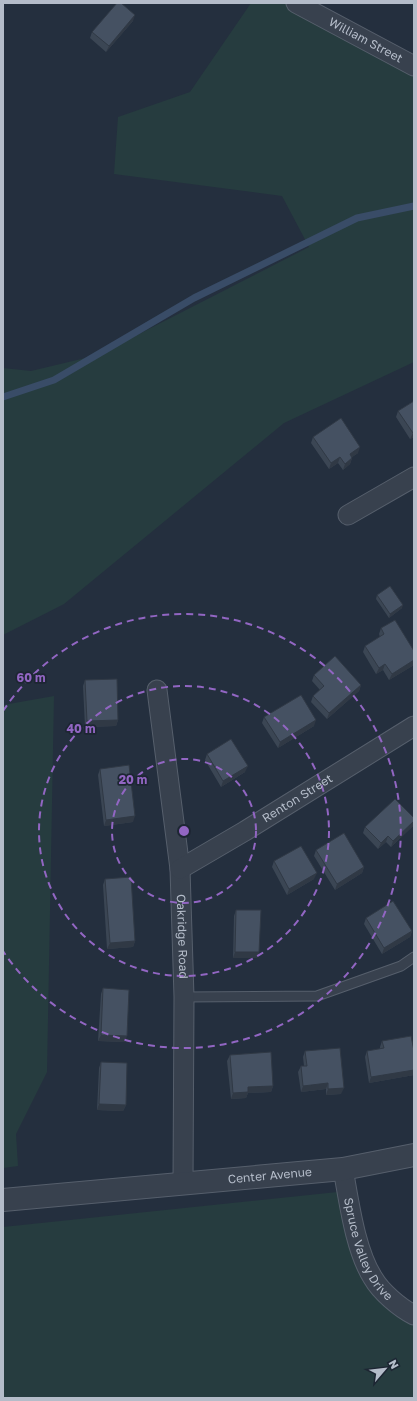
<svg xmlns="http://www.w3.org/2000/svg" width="417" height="1401" viewBox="0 0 417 1401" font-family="'Golos Text',sans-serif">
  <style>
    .green { fill: #263c3f }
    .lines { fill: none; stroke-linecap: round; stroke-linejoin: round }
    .stream { stroke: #394c67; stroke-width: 7 }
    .service-casing { stroke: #565f6c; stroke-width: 11 }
    .minor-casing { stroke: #565f6c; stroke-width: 21 }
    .tertiary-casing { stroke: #565f6c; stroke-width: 24 }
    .service { stroke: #38414e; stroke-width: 9 }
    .minor { stroke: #38414e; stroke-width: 19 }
    .tertiary { stroke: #38414e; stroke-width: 22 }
    .wall { fill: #3b4654 }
    .shaded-wall { fill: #303945 }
    .building { fill: #455162; stroke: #303945 }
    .ring { fill: none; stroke: #9266c3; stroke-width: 2; stroke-dasharray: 7 5 }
    .labels { text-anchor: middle; stroke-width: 3.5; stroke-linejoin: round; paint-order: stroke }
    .street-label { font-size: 12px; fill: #b4bcc9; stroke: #1d2633 }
    .centre { fill: #9266c3; stroke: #1d2633; stroke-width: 2 }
    .ring-label { font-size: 12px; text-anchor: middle; font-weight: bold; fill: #9266c3; stroke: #1d2633; stroke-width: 3.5; stroke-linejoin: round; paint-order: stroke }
  </style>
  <rect width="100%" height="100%" fill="#242f3e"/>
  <!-- green -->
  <path class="green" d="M251 3H296L414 66V362L284 423 64 604 3 635V368L31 371 98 355 309 247 282 196 114 174 118 117 190 92Z
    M54 696 47 1072 16 1134 18 1166 3 1168V705Z
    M347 1191 359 1248 414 1315V1398H3V1227Z"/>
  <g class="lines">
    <!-- stream -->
    <path class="stream" d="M3 397 54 380 194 298 357 218 414 206"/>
    <!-- service casing -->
    <g class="service-casing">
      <path id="service" d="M184 997 317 996 401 966 414 957"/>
    </g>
    <!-- minor casing -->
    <g class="minor-casing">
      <g id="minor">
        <path id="s1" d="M296 3 414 66"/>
        <path d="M348 515 414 477"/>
        <path id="s2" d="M157 690 180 869 184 997 183 1183"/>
        <path id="s3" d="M180 869 245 831 414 726"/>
        <path id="s4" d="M343 1169C349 1201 355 1250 373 1278 381 1292 400 1308 414 1315"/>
      </g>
    </g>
    <!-- tertiary casing -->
    <g class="tertiary-casing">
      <g id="tertiary">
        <path id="s5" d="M3 1200 343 1169 414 1155"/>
      </g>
    </g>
    <!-- service -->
    <use href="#service" class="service"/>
    <!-- minor -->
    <use href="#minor" class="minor"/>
    <!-- tertiary -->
    <use href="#tertiary" class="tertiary"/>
  </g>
  <!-- wall -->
  <path class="wall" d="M133 21 106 52 90 38 92 32Z
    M414 401V437L410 439 396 417 398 411Z
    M313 437 358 453 352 457V458L350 464 343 470 338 463 329 469 311 443Z
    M377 595 402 608 389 618 376 599Z
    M381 628 414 651V665L389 680 383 670 376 674 363 652 365 646 380 637 379 634Z
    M314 675 361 685 359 691 327 719 311 702 313 696 320 690 312 681Z
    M85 680 118 720 116 726 85 727 83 686Z
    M264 717 314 726 278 748 262 723Z
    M207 754 245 772 221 787 205 760Z
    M100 769 133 822 104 826 98 775Z
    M413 826 391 847 386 842 378 849 363 833 365 827Z
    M316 850 364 867 362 873 335 890 314 856Z
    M274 861 314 879 287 895 272 867Z
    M105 879 135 941 133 947 107 949 103 885Z
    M236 910 259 952 257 958H233L234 916Z
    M366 918 412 931 410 937 382 954 364 924Z
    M103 988 125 1042 98 1041 101 994Z
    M382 1041 414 1051V1075L369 1083 365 1057 367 1051 380 1049V1047Z
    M305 1051 341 1094 326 1095V1089L301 1092 298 1072 301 1066H304L303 1057Z
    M230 1055 273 1086 271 1092 248 1093 246 1098 231 1099 227 1061Z
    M101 1062 126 1105 123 1111 97 1110 99 1068Z"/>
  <!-- shaded-wall -->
  <path class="shaded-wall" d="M135 15 133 21 106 52 109 46Z
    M414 432V437L410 439 413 433Z
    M360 447 358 453 348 460 350 454Z
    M340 457 338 463 329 469 331 463Z
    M352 458 350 464 343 470 345 464Z
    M403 605 402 608 389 618 390 614Z
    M414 660V665L389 680 392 674Z
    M385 664 383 670 376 674 379 668Z
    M361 685 359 691 327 719 329 713Z
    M118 720 116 726 85 727 87 721Z
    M316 720 314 726 278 748 280 742Z
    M248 766 245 772 221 787 223 781Z
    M135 816 133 822 104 826 106 820Z
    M414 821 413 826 391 847 393 841Z
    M388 836 386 842 378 849 381 843Z
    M364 867 362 873 335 890 337 884Z
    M317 873 314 879 287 895 289 889Z
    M412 931 410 937 382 954 384 948Z
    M135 941 133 947 107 949 110 943Z
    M235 952H259L257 958H233Z
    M101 1035 127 1036 125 1042 98 1041Z
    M414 1070V1075L369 1083 371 1077Z
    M328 1083 326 1089 301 1092 303 1086Z
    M273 1086 271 1092 248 1093 246 1098 231 1099 233 1093 248 1087Z
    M344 1088 341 1094 326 1095 328 1089Z
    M99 1104 126 1105 123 1111 97 1110Z"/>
  <!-- building -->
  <path class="building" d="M117 3H121L135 15 109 46 92 32Z
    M414 401V432L413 433 398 411Z
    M341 418 360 447 350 454 352 458 345 464 340 457 331 463 313 437Z
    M390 586 403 605 390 614 377 595Z
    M395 620 414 651V660L392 674 385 664 379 668 365 646 384 634 381 628Z
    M335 656 361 685 329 713 313 696 324 686 314 675Z
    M117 679 118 720 87 721 85 680Z
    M301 695 316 720 280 742 264 717Z
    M231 739 248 766 223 781 207 754Z
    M129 765 135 816 106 820 100 769Z
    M395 799 414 818V821L393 841 388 836 381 843 365 827Z
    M344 833 364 867 337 884 316 850Z
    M301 846 317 873 289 889 274 861Z
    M131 877 135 941 110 943 105 879Z
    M393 901 412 931 384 948 366 918Z
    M236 910H261L259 952H235Z
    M103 988 129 990 127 1036 101 1035Z
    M411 1036 414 1051V1070L371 1077 367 1051 384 1048 382 1041Z
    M340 1048 344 1088 328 1089V1083L303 1086 301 1066H307L305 1051Z
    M271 1052 273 1086 248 1087V1092L233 1093 230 1055Z
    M101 1062 127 1063 126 1105 99 1104Z"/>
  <!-- distance rings -->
  <g class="ring">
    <circle cx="184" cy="831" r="72"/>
    <circle cx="184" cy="831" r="145"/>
    <path d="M3 711A217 217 0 1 1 3 951"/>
  </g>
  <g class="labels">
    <!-- street labels -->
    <g class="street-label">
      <text dy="4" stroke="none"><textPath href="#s1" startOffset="79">William Street</textPath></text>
      <text dy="4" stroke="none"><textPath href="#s3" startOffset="137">Renton Street</textPath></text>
      <text dy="4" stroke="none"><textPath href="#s2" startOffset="248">Oakridge Road</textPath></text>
      <text dy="4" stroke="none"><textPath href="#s5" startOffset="268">Center Avenue</textPath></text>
      <text dy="4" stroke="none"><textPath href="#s4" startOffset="85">Spruce Valley Drive</textPath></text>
    </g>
  </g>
  <circle cx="184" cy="831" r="6" class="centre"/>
  <g class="ring-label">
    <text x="31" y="682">60 m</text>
    <text x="81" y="733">40 m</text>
    <text x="133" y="784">20 m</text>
  </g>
  <!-- border -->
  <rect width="417" height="1401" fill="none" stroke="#b4bcc9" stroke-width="8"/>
  <!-- north arrow -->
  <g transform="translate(385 1369) rotate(62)" stroke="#1d2633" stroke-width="3" paint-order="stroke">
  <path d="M0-3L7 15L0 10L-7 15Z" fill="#b4bcc9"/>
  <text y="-6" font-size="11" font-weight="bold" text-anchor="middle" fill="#b4bcc9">N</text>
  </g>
</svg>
